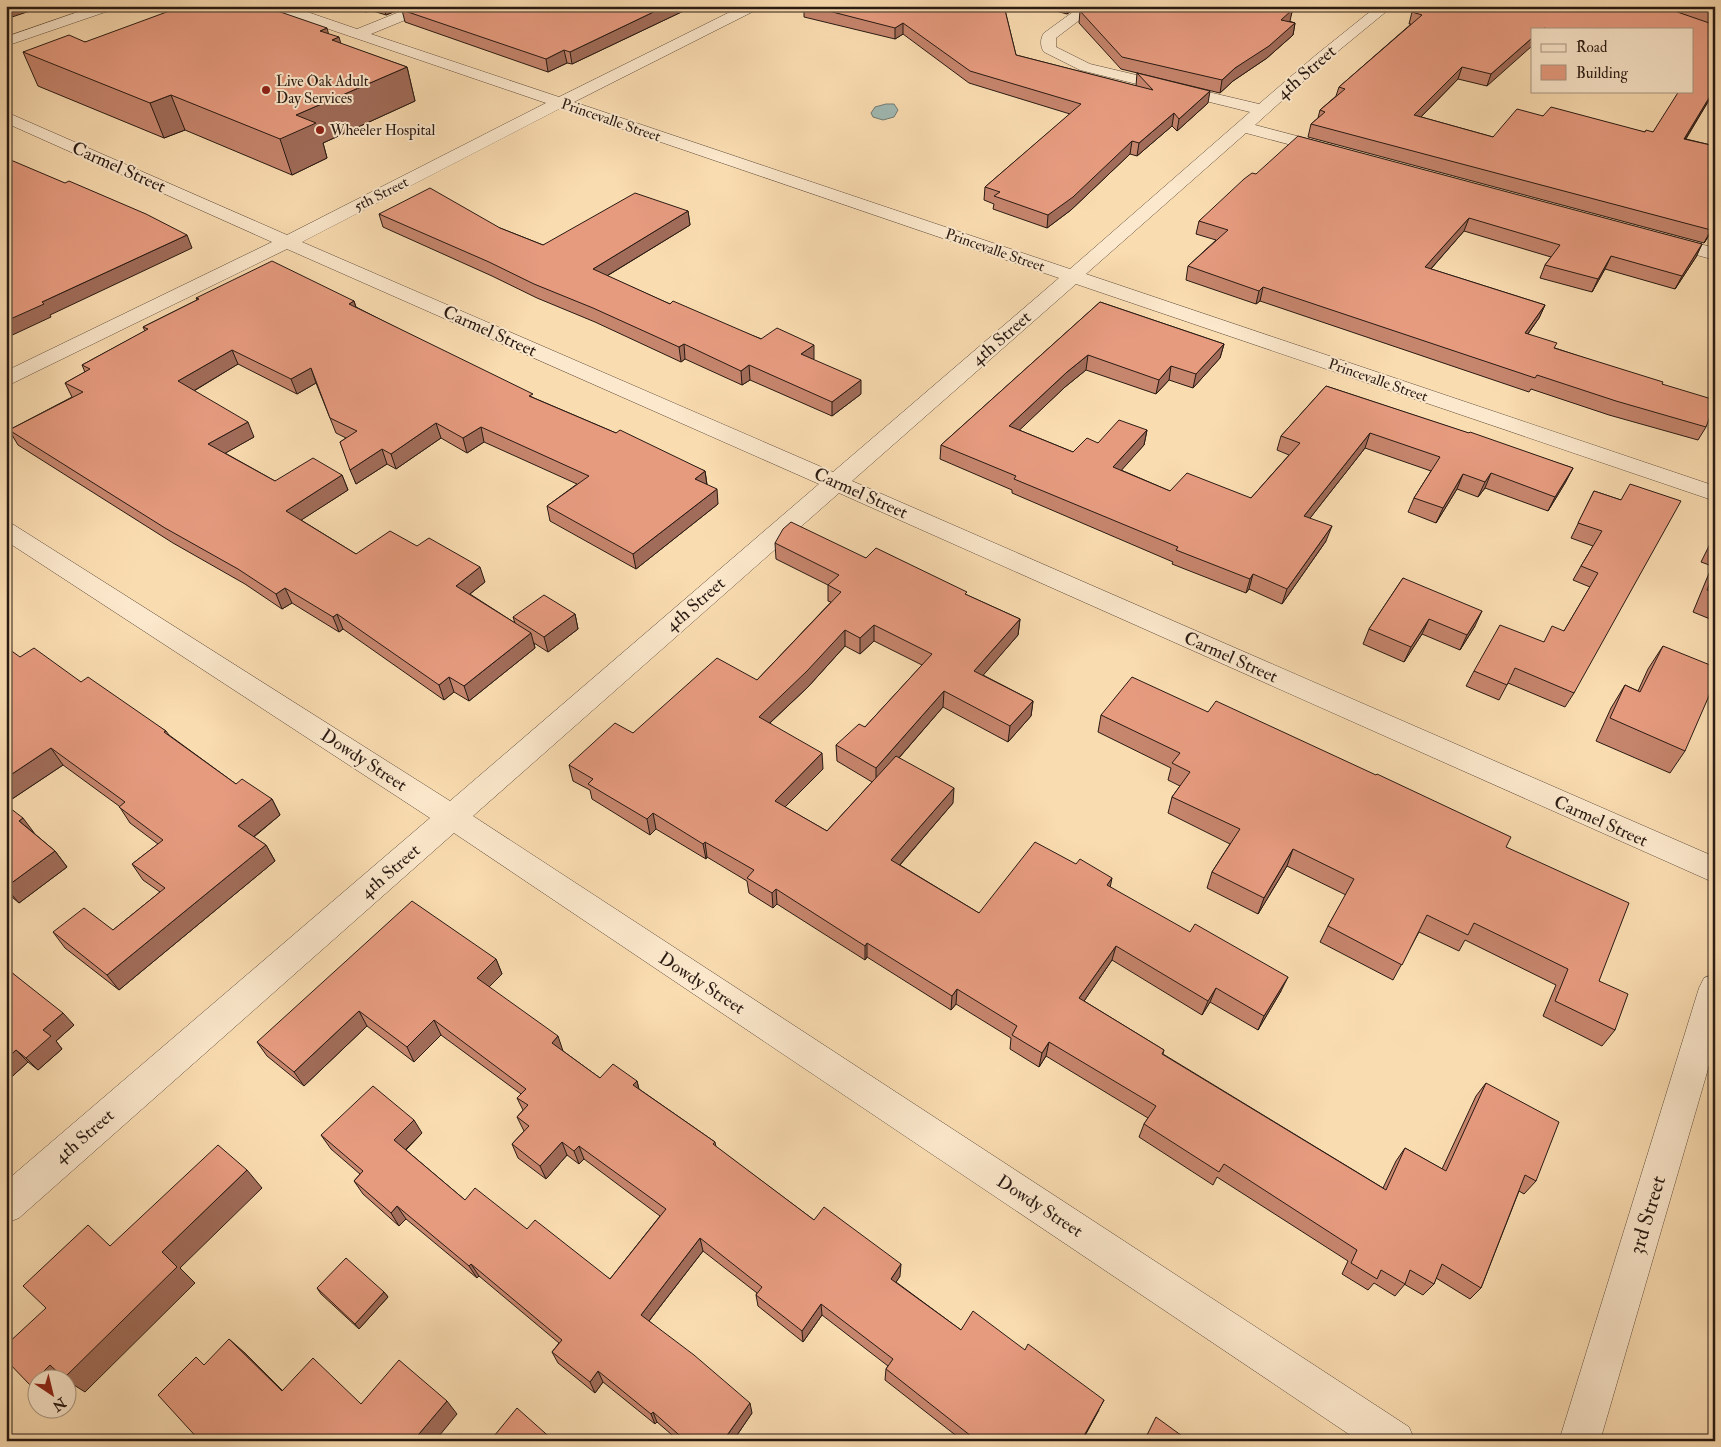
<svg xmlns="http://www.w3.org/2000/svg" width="1721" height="1447" viewBox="0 0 1721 1447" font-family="'IM FELL Double Pica',serif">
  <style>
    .water { fill: #a0bab4; stroke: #707a74 }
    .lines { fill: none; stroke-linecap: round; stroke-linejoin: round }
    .minor-casing { stroke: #5d4a3a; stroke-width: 1 }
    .minor { fill: #fce8cc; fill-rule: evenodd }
    .wall { fill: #c6856d; stroke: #291a13; fill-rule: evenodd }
    .shaded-wall { fill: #a16c59; stroke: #291a13 }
    .building { fill: #e69b7f; stroke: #291a13; fill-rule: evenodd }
    .poi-dot { fill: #8f2418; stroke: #fce8cc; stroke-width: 2 }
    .labels { text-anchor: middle; stroke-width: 4; stroke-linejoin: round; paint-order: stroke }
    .far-poi-label { font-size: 15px; fill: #291a13; stroke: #fce8cc; text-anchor: start }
    .far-street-label { font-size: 15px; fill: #291a13; stroke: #fce8cc }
    .street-label { font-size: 18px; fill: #291a13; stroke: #fce8cc }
    .near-street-label { font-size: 21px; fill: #291a13; stroke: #fce8cc }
  </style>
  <rect width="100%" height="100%" fill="#fadcb1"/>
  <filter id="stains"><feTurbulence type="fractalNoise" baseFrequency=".004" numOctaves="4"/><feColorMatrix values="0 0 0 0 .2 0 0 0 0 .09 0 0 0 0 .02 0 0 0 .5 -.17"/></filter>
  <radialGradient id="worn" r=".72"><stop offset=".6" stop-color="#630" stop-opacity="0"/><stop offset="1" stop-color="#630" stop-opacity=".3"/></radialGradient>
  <!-- water -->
  <path class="water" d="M886 104H894L898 110 894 117 883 120 873 117 871 113 875 107Z"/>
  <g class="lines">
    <!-- minor casing -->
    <g class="minor-casing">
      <path id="minor" d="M95 6H116L114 9 6 46V37Z
        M268 6H290L357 29 414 6H434L432 9 371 34 559 97 742 6H760L758 9 574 102 1070 269 1250 112 1080 70 1044 52C1040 47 1040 38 1044 33L1081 6H1098L1056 38V47L1090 64 1259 104 1316 55 1377 6H1393L1326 61 1255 125 1335 146 1337 150 1335 154 1329 155 1246 133 1086 274 1715 486V501L1076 284 852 481 1715 857V883L839 493 473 816 1409 1427 1415 1441H1359L454 833 19 1218 6 1223V1181L430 818 6 541V522L14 525 450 801 819 484 287 249 13 383 6 385V371L272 242 6 123V112L287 235 546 103 270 9ZM561 108 1059 278 833 472 302 242Z
        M1663 234 1715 248V260L1656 244 1654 240 1656 236Z
        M1715 974V1045L1600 1441H1559L1699 988 1704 978Z"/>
    </g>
    <!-- minor -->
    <use href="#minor" class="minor"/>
  </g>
  <!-- wall -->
  <path class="wall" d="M348 6H408L386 15 370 10 366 12Z
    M694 6 572 64 567 63 548 72 405 22 402 10Z
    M804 6H1004L1016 55 1136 86 1137 73 1208 103 1177 131 1172 126 1137 156 1130 154 1071 210 1047 228 993 209 994 204 984 200 985 187 1070 114 969 83 903 34 895 39 804 17Z
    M1021 6H1078L1067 14 1045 8 1039 11Z
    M1087 6H1300L1292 12 1289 21 1295 23 1293 35 1267 58 1233 81 1220 93 1121 69 1079 23 1080 11Z
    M1661 6H1715V90L1686 139 1715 146V226L1704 243 1308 137 1311 124 1318 118 1320 110 1336 96 1339 87 1411 24H1409L1412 12ZM1532 29H1692V91L1653 132H1645L1543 116 1493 137 1421 117 1458 79 1487 86Z
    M328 34 341 44 407 67 415 101 323 143 327 158 292 175 185 130 164 138 38 86 23 52 85 42Z
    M1256 174 1702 244 1696 257 1675 289 1605 269 1592 292 1540 278 1545 265 1551 257 1464 231 1431 269 1545 305 1539 318 1528 334 1555 348 1662 384 1706 427 1698 440 1609 415 1531 389 1529 392 1260 301 1256 304 1186 280 1188 266 1216 240 1196 234 1199 221Z
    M688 211 690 225 607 276 670 304 814 359 813 360 861 394 832 416 750 380 742 385 685 359 681 362 595 322 537 298 492 276 383 227 379 214 500 228 543 245Z
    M196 298 354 301 356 307 534 398 705 471 707 484 718 504 636 569 550 521 547 506 577 484 484 442 467 453 441 438 396 469 387 464 356 484 340 442 346 438 336 433 316 383 297 394 238 364 194 391 254 437 225 453 275 481 342 475 348 490 301 520 356 554 485 582 470 594 515 623 513 617 575 614 578 629 548 652 534 643 535 648 469 701 454 692 444 700 343 629 339 632 292 603 282 609 245 584 173 543 18 445 9 430 72 397 65 383 85 372 82 365 145 331 143 327 197 300Z
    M1100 302 1224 344 1220 358 1193 388 1169 380 1156 394 1086 370 1065 387 1019 430 1073 452 1098 443 1147 430 1144 445 1121 470 1170 491 1251 498 1289 455 1277 450 1281 436 1326 386 1573 468 1565 483 1548 511 1485 488 1478 497 1457 489 1436 523 1408 512 1414 498 1431 471 1365 448 1310 518 1326 541 1282 604 1249 589 1246 593 1172 564 1173 562 1012 493V490L940 459 941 445Z
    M1594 491 1621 500 1574 693 1565 707 1508 683 1499 700 1466 686 1474 671 1544 642 1564 631 1590 587 1573 580 1581 566 1593 546 1571 538Z
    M1715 534V621L1693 612 1712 566 1701 562Z
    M775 543 866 558 967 595 1020 619 1018 635 983 675 1033 701 1031 716 1008 742 943 707 899 758 953 803 900 865 979 913 1110 887 1281 991 1258 1030 1210 1002 1202 1015 1112 960 1084 1001 1164 1050 1163 1054 1383 1188 1396 1161 1405 1148 1442 1169 1476 1096 1486 1083 1536 1181 1524 1194 1519 1191 1481 1288 1470 1299 1436 1278 1434 1284 1423 1295 1404 1284H1405L1395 1296 1374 1283 1368 1290 1342 1274 1348 1261 1217 1177 1213 1185 1139 1137 1144 1124 1148 1118 1046 1056 1039 1067 1010 1049 1011 1038 956 1004 951 1010 867 957 865 960 777 904 773 908 749 893 747 881 707 857 706 859 656 829 650 835 592 799 590 790 573 781 569 765 633 733 757 680 831 602 828 601V585L776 559ZM874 641 922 665 865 727 836 745 837 761 872 782 827 831 785 807 823 769 770 723 808 687 845 646 860 654Z
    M1403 578 1475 626 1460 650 1422 634 1404 662 1363 644 1369 629Z
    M1663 646 1685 751 1670 773 1596 741 1611 708 1625 685 1638 691 1648 669Z
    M20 657 81 682 166 731 169 735 236 784 272 799 280 815 254 837 266 845 275 861 119 990 65 948 53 932 113 930 160 892 143 880 132 864 158 844 130 823 119 806 63 765 6 803Z
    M1208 712 1506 847 1599 981 1615 1030 1602 1046 1543 1016 1556 985 1465 940 1459 951 1419 932 1393 980 1320 942 1328 926 1346 895 1287 866 1258 914 1207 888 1212 872 1230 844 1168 813 1172 797 1180 786 1168 780 1171 768 1098 732 1101 715Z
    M6 805 35 834 55 851 67 867 19 903 6 892Z
    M496 959 502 974 489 987 563 1051 600 1078 637 1081 639 1089 715 1142 716 1147 814 1220 900 1276 896 1282 961 1330 1099 1410 1082 1441H963L885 1380 886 1369 888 1366 822 1315 803 1342 758 1306 756 1295 757 1293 703 1251 649 1321 752 1413 733 1441H679L657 1422 655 1424 603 1382 595 1393 558 1363 552 1352 559 1343 479 1276 477 1278 406 1219 399 1226 363 1194 354 1181 360 1174 331 1149 321 1135 422 1133 406 1150 465 1200 527 1229 610 1279 660 1216 584 1159 579 1164 567 1155 546 1179 518 1158 512 1144 524 1131 517 1117 523 1110 517 1098 521 1094 441 1035 414 1062 367 1026 304 1086 267 1056 257 1042Z
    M6 968 74 1025 56 1041 62 1049 38 1070 28 1062 6 1082Z
    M317 1288 384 1292 388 1297 359 1329 321 1294Z"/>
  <!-- shaded-wall -->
  <path class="shaded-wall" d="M6 6H45L6 19Z
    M364 6H369L370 10 366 12Z
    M383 6H408L386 15Z
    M666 6H694L572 64 570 52Z
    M1039 6H1045V8L1039 11Z
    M1068 6H1078L1067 14Z
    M1286 6H1300L1292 12 1290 21 1278 31 1284 8Z
    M903 23V34L895 39V28Z
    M1295 23 1293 35 1267 58 1233 81 1220 93 1222 80 1235 68Z
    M327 28 336 62 320 31Z
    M339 37 349 71 332 40Z
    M1532 38V46L1487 86 1491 74Z
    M564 50 567 63 548 72 546 59Z
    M407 67 415 101 323 143 327 158 292 175 280 139 296 115Z
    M1462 67 1458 79 1410 128 1414 115Z
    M1715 88V90L1678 151 1684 139Z
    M1210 91 1208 103 1177 131 1179 119Z
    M171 95 185 130 164 138 150 103Z
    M1174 113 1172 126 1137 156 1139 143Z
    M1132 141 1130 154 1071 210 1047 228 1048 215Z
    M688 211 690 225 595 283 593 269Z
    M1469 218 1464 231 1421 280 1425 267Z
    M1715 224V226L1704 243 1711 230Z
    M187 235 192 248 50 315 51 317 6 338V321L42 302Z
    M1702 244 1696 257 1675 289 1682 276Z
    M1611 256 1605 269 1592 292 1598 279Z
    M1263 287 1260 301 1256 304 1259 291Z
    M354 301 358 315 349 304Z
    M1545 305 1539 318 1519 346 1525 333Z
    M684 344 685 359 681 362 679 347Z
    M1224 344 1220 358 1193 388 1196 374Z
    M814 345V359L801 369V354Z
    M232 350 238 364 185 396 178 381Z
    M1088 355 1086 370 1065 387 1008 441 1009 426 1067 372Z
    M749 365 750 380 742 385 741 371Z
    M1171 366 1169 380 1156 394 1159 380Z
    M311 368 316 383 297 394 291 379Z
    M861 380V394L832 416V402Z
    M248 422 254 437 215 459 208 444Z
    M436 423 441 438 396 469 391 454Z
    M481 427 484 442 467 453 463 438Z
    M1147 430 1144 445 1111 482 1113 467Z
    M1370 433 1365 448 1300 531 1304 516Z
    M382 449 387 464 356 484 350 470Z
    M1573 468 1565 483 1548 511 1555 497Z
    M705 471 707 486 695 479Z
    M1491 473 1485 488 1478 497 1485 482Z
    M1463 474 1457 489 1436 523 1443 508Z
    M342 475 348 490 292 526 286 511Z
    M717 489 718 504 636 569 633 554Z
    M1332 526 1326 541 1282 604 1287 589Z
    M480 567 485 582 461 601 456 586Z
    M1253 574 1249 589 1246 593 1250 579Z
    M285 588 292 603 282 609 276 594Z
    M1482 611 1475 626 1460 650 1467 635Z
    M337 614 343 629 339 632 333 617Z
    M575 614 578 629 548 652 544 637Z
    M1020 619 1018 635 973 687 974 671Z
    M1429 619 1422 634 1404 662 1411 647Z
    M874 625V641L860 654V638Z
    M845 630V646L808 687 760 732 759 717Z
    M531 633 535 648 469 701 464 686Z
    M449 677 454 692 444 700 439 685Z
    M944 691 943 707 876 784V768Z
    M1033 701 1031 716 1008 742 1010 726Z
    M51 748 63 765 6 803V778Z
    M822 753 823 769 776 816 775 801Z
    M954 788 953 803 891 875V860Z
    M272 799 280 815 247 842 238 826Z
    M653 813 656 829 650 835 647 819Z
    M23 818 35 834 19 821Z
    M705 842 707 857 706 859 703 844Z
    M266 845 275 861 119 990 107 975Z
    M1293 849 1287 866 1258 914 1264 898Z
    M55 851 67 867 19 903 6 888V887Z
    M1112 878 1109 893 1107 885Z
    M776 889 777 904 773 908 772 893Z
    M867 943V957L865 960V946Z
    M1116 946 1112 960 1076 1013 1079 998Z
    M496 959 502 974 483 993 477 978Z
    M1288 977 1281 991 1258 1030 1264 1016Z
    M1216 988 1210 1002 1202 1015 1208 1001Z
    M957 989 956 1004 951 1010 952 996Z
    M359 1011 367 1026 304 1086 294 1072Z
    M63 1013 74 1025 56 1041 62 1049 38 1070 26 1058 43 1030Z
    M434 1020 441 1035 414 1062 407 1047Z
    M558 1036 563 1051 557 1058 552 1043Z
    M1049 1042 1046 1056 1039 1067 1042 1053Z
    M16 1050 28 1062 6 1082V1059Z
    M637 1081 640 1095 633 1085Z
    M414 1120 422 1133 402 1153 394 1140Z
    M562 1142 567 1155 546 1179 540 1166Z
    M579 1146 584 1159 579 1164 574 1151Z
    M247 1170 262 1188 180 1268 195 1283 85 1392 69 1382 68 1384V1380H38V1390L30 1385 162 1252Z
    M397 1206 406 1219 399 1226 391 1213Z
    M700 1238 703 1251 645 1326 641 1315Z
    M471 1264 479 1276 477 1278 469 1266Z
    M901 1264 900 1276 891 1290V1279Z
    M384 1292 388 1297 359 1329 355 1324Z
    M821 1304 822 1315 803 1342 802 1331Z
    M229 1339 245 1353 296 1404 282 1391Z
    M598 1371 603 1382 595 1393 590 1382Z
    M1104 1400 1082 1441H1081Z
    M447 1401 457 1414 435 1441H413Z
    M750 1403 752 1413 733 1441H723Z
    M653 1412 657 1422 655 1424 651 1414Z"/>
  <!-- building -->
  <path class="building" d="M183 6H263L327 28 320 31 339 37 332 40 407 67 296 115 316 123 280 139 171 95 150 103 23 52 69 35 85 42Z
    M410 6H666L570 52 564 50 546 59 402 10Z
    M809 6H1004L1016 55 1153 90 1137 73 1210 91 1179 119 1174 113 1139 143 1132 141 1073 197 1048 215 994 196 1000 192 985 187 1081 104 970 71 903 23 895 28Z
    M1087 6H1286L1284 8 1292 10 1281 20 1295 23 1269 46 1235 68 1222 80 1122 57 1080 11Z
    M1419 6H1660L1715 25V88L1684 139 1715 146V224L1711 230 1311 124 1325 112 1320 110 1345 89 1339 87 1422 15 1412 12ZM1544 28 1547 29H1692V91H1679L1653 132 1646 130 1645 132 1551 107 1543 116 1517 109 1493 137 1414 115 1462 67 1491 74 1532 38V29H1543Z
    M1697 6H1715V13Z
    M1298 136 1702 244 1682 276 1611 256 1598 279 1545 265 1560 245 1469 218 1425 267 1545 305 1525 333 1557 343 1554 348 1663 382 1662 384 1715 400V404L1706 427 1616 401 1537 375 1535 378 1263 287 1259 291 1188 266 1228 230 1199 221 1244 179 1252 173 1256 174Z
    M6 158 65 183 69 181 146 214 187 235 42 302 44 304 6 321Z
    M430 188 500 228 543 245 635 193 688 211 593 269 670 304 673 301 761 339 777 328 814 345 801 354 861 380 832 402 749 365 741 371 684 344 679 347 593 308 534 284 489 262 379 214Z
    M272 261 354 301 349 304 533 394 529 396 616 433 620 430 705 471 695 479 717 489 633 554 547 506 589 476 481 427 463 438 436 423 391 454 382 449 350 470 340 442 357 431 330 418 311 368 291 379 232 350 178 381 248 422 208 444 275 481 313 458 342 475 286 511 356 554 390 531 417 546 429 538 480 567 456 586 531 633 464 686 449 677 439 685 337 614 333 617 285 588 276 594 238 569 165 528 9 430 83 392 65 383 90 369 82 365 148 329 143 327 199 299 196 298Z
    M1100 302 1224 344 1196 374 1171 366 1159 380 1088 355 1067 372 1009 426 1073 452 1087 438 1098 443 1119 420 1147 430 1113 467 1170 491 1187 473 1251 498 1300 443 1281 436 1326 386 1469 433 1470 432 1573 468 1555 497 1491 473 1485 482 1463 474 1443 508 1414 498 1440 457 1370 433 1304 516 1332 526 1287 589 1253 574 1250 579 1176 550 1178 547 1014 479 1016 476 941 445Z
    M1630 484 1681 501 1574 693 1515 668 1507 685 1474 671 1500 625 1544 642 1552 626 1564 631 1598 573 1581 566 1602 531 1578 523 1594 491 1621 500Z
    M791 522 866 558 876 548 967 592 965 594 1020 619 974 671 1033 701 1010 726 944 691 876 768 836 745 859 724 865 727 932 654 874 625 860 638 845 630 807 671 759 717 822 753 775 801 827 831 896 756 954 788 891 860 979 913 1035 842 1076 864 1080 859 1112 878 1107 885 1190 932 1195 924 1288 977 1264 1016 1216 988 1208 1001 1116 946 1079 998 1164 1050 1162 1054 1386 1190 1405 1148 1446 1171 1486 1083 1559 1122 1536 1181 1525 1175 1481 1288 1442 1264 1434 1284 1410 1270 1405 1284 1381 1270 1377 1279 1351 1263 1357 1250 1224 1164 1219 1172 1144 1124 1156 1106 1049 1042 1042 1053 1012 1035 1017 1026 957 989 952 996 867 943 865 946 776 889 772 893 747 878 754 870 705 842 703 844 653 813 647 819 588 784 593 779 569 765 615 723 633 733 717 658 757 680 841 592 828 585 839 575 775 543 783 529Z
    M1715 572V592L1707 590Z
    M1403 578 1482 611 1467 635 1429 619 1411 647 1369 629Z
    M544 595 575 614 544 637 513 617Z
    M1663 646 1715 667V682L1685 751 1610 718 1625 685 1640 692Z
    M6 647 20 657 34 648 81 682 88 677 166 731 164 732 236 784 242 779 272 799 238 826 266 845 107 975 53 932 84 908 113 930 165 888 132 864 163 840 119 807 125 802 51 748 6 778Z
    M1132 677 1208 712 1216 701 1376 775 1377 774 1511 837 1506 847 1629 903 1599 981 1628 994 1615 1030 1555 1001 1568 969 1474 923 1468 935 1427 915 1402 965 1328 926 1354 879 1293 849 1264 898 1212 872 1240 829 1172 797 1190 772 1172 763 1180 753 1101 715Z
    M6 805 23 818 19 821 55 851 6 887Z
    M412 901 496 959 477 978 558 1036 552 1043 600 1078 613 1064 637 1081 633 1085 715 1142 713 1144 814 1220 824 1207 901 1264 891 1279 961 1330 973 1311 1025 1350 1028 1344 1104 1400 1081 1441H969L971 1436 886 1369 893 1359 821 1304 802 1331 756 1295 762 1287 700 1238 641 1315 694 1355 750 1403 723 1441H686L653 1412 651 1414 598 1371 590 1382 552 1352 562 1340 471 1264 469 1266 397 1206 391 1213 354 1181 363 1171 321 1135 373 1086 414 1120 394 1140 465 1200 475 1188 527 1229 535 1220 610 1279 666 1209 579 1146 574 1151 562 1142 540 1166 512 1144 529 1126 517 1117 528 1105 517 1098 526 1089 434 1020 407 1047 359 1011 294 1072 257 1042Z
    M6 968 63 1013 43 1030 51 1036 26 1058 16 1050 6 1059Z
    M218 1145 247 1170 162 1252 177 1267 64 1378 50 1365 30 1385 6 1360V1345L46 1308 23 1286 88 1225 110 1246Z
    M346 1258 384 1292 355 1324 317 1288Z
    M229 1339 282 1391 313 1358 361 1404 399 1360 447 1401 413 1441H200L158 1395 196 1357 204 1365Z
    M517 1408 554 1441H490Z
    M1156 1417 1189 1441H1144Z"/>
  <!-- markers -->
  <g class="poi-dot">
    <circle cx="266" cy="90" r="5"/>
    <circle cx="320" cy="130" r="5"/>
  </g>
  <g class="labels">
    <!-- far-poi labels -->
    <g class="far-poi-label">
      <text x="276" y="86">Live Oak Adult<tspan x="276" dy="17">Day Services</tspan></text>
      <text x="330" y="135">Wheeler Hospital</text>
    </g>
    <!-- far-street labels -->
    <g class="far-street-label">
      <text transform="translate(611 120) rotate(19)" y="5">Princevalle Street</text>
      <text transform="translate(381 194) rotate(-27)" y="5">5th Street</text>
      <text transform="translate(995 250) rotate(19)" y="5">Princevalle Street</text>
      <text transform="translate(1378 380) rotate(19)" y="5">Princevalle Street</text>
    </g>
    <!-- street labels -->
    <g class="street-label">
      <text transform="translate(1306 72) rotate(-41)" y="6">4th Street</text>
      <text transform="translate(119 167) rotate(24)" y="6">Carmel Street</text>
      <text transform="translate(490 331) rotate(24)" y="6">Carmel Street</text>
      <text transform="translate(1001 338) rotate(-41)" y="6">4th Street</text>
      <text transform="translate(861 493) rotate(24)" y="6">Carmel Street</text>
      <text transform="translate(695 604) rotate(-41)" y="6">4th Street</text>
      <text transform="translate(1231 657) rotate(24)" y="6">Carmel Street</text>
      <text transform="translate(364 760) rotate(33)" y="6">Dowdy Street</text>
      <text transform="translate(1601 821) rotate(24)" y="6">Carmel Street</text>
      <text transform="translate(390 871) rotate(-41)" y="6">4th Street</text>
      <text transform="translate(702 983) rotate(33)" y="6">Dowdy Street</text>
      <text transform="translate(84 1136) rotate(-41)" y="6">4th Street</text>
      <text transform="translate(1040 1206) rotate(33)" y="6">Dowdy Street</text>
    </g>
    <!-- near-street labels -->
    <g class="near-street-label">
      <text transform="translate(1647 1215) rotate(-73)" y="7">3rd Street</text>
    </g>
  </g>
  <!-- margin -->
  <rect width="1721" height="1447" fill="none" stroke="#fadcb1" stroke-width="25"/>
  <rect x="8" y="8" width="1706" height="1432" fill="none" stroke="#291a13" stroke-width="2.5"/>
  <rect x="12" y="12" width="1696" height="1422" fill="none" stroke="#291a13"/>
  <!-- legend -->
  <rect x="1531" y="28" width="162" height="65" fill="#fce8cc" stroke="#a89682"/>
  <rect x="1541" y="44" width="25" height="8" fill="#fce8cc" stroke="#a89682"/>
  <text x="1576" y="52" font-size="15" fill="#291a13">Road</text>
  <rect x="1541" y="65" width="25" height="15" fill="#e69b7f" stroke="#a89682"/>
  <text x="1576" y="78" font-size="15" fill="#291a13">Building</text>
  <!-- north arrow -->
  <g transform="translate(52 1394) rotate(145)"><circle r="24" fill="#fce8cc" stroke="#a89682"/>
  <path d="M0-4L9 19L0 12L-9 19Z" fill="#8f2418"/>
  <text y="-8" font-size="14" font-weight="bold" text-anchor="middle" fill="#291a13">N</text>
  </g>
  <rect width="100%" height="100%" filter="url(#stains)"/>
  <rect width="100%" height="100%" fill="url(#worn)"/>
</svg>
